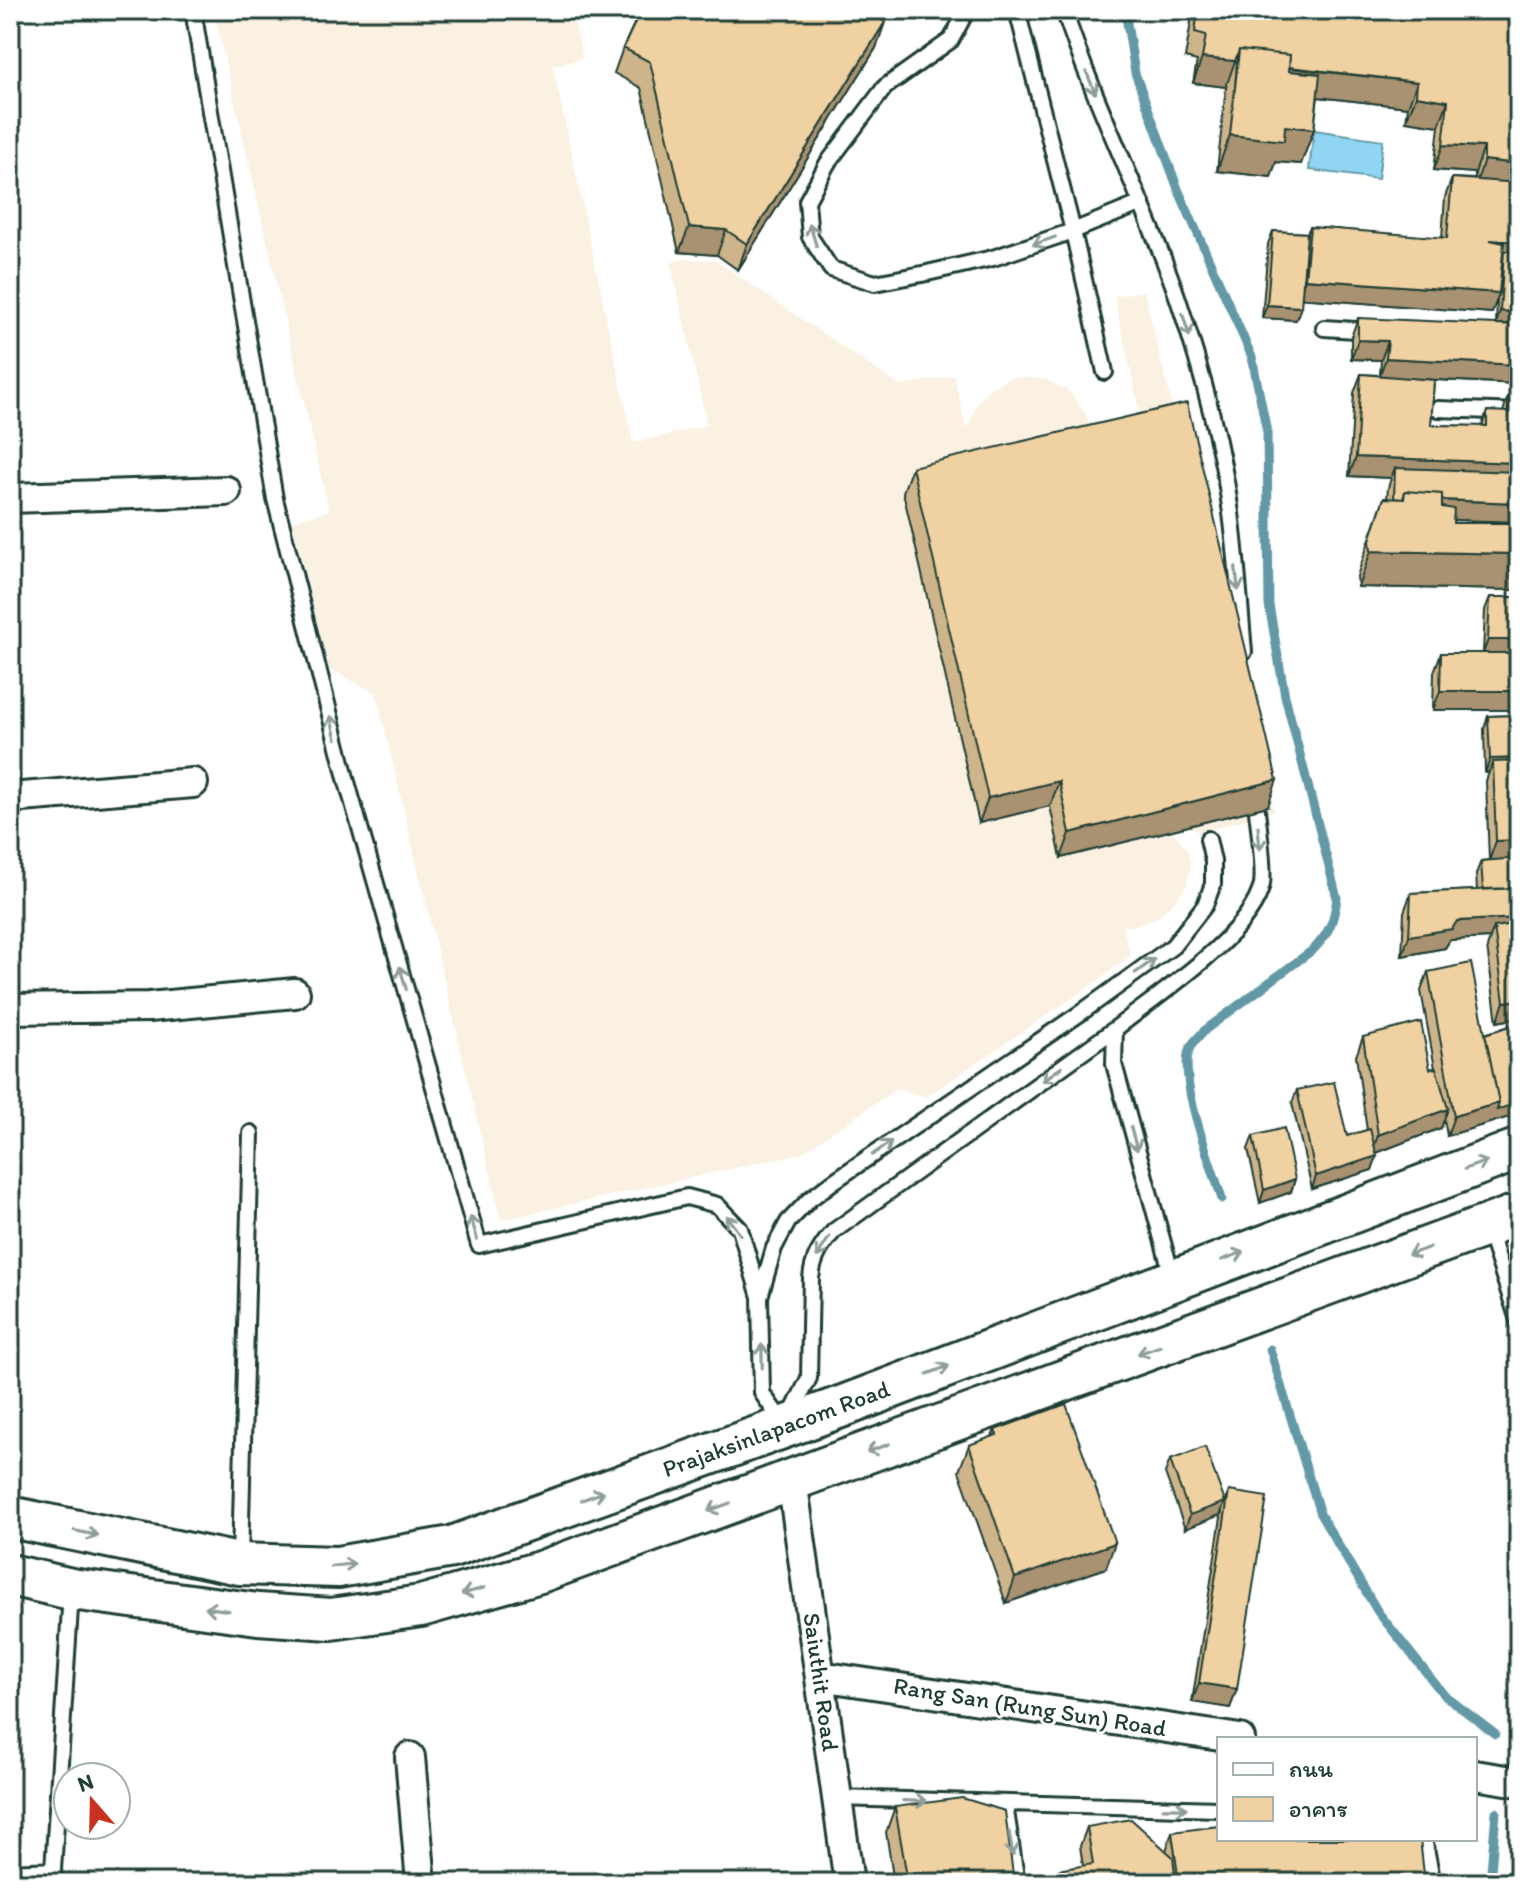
<svg xmlns="http://www.w3.org/2000/svg" width="1529" height="1893" viewBox="0 0 1529 1893" font-family="Itim,'Playpen Sans Thai',sans-serif">
  <style>
    .built { fill: #faf1e3 }
    .water { fill: #90d6f2; stroke: #6399a6; stroke-width: 2 }
    .lines { fill: none; stroke-linecap: round; stroke-linejoin: round }
    .stream { stroke: #6399a6; stroke-width: 9 }
    .lane-casing { stroke: #1f3d34; stroke-width: 20 }
    .street-casing { stroke: #1f3d34; stroke-width: 34 }
    .secondary-casing { stroke: #1f3d34; stroke-width: 46 }
    .lane { stroke: #fff; stroke-width: 14 }
    .street { stroke: #fff; stroke-width: 28 }
    .secondary { stroke: #fff; stroke-width: 40 }
    .wall { fill: #ceb48b; stroke: #1f3d34; stroke-width: 2 }
    .shaded-wall { fill: #a89271; stroke: #1f3d34; stroke-width: 2 }
    .building { fill: #f0d1a2; stroke: #1f3d34; stroke-width: 2 }
    .oneway { stroke: #8f9e9a }
    .labels { text-anchor: middle; stroke-width: 6; stroke-linejoin: round; paint-order: stroke }
    .street-label { font-size: 24px; fill: #1f3d34; stroke: #fff }
  </style>
  <rect width="100%" height="100%" fill="#fff"/>
  <filter id="ink" filterUnits="userSpaceOnUse"><feTurbulence type="fractalNoise" baseFrequency=".0125" numOctaves="2"/><feDisplacementMap in="SourceGraphic" scale="16" xChannelSelector="R" yChannelSelector="G"/><feConvolveMatrix kernelMatrix="1 2 1 2 8 2 1 2 1" color-interpolation-filters="sRGB"/></filter>
  <g filter="url(#ink)">
    <!-- built -->
    <path class="built" d="M242 10H571L583 58 553 66 633 443 707 425 671 263 682 259 715 260 900 386 954 375 966 429 979 401 989 389 1004 380 1017 377 1045 379 1068 390 1086 414 1091 432 1141 417 1114 296 1144 291 1176 421 1188 420 1274 811 1199 833 1188 824 1173 831 1187 850 1191 866 1186 887 1173 903 1158 917 1140 925 1123 927 1131 955 1099 980 926 1097 896 1089 802 1153 501 1220 376 693 329 669 292 521 329 511 215 16Z"/>
    <!-- water -->
    <path class="water" d="M1314 130 1383 140 1378 179 1309 170Z"/>
    <g class="lines">
      <!-- stream -->
      <path class="stream" d="M1125 10 1135 73 1178 189 1252 357 1267 432 1269 605 1285 696 1337 898C1334 920 1330 932 1314 949L1205 1030C1199 1037 1192 1042 1189 1050 1179 1084 1211 1163 1222 1199
        M1270 1349 1320 1514 1378 1612 1444 1695 1495 1734
        M1490 1883 1496 1812"/>
      <!-- lane casing -->
      <g class="lane-casing">
        <path id="lane" d="M193 10 275 499 347 782 479 1245 687 1197 717 1205 740 1229 760 1297
          M967 10 951 40 885 87 827 164 807 201 810 237 831 269 875 283 927 273 993 258 1073 231 1142 203
          M1017 10 1073 231 1105 372
          M1064 10C1096 109 1145 201 1178 299 1201 368 1221 440 1231 513 1237 559 1240 606 1244 652
          M1324 328 1372 331
          M1438 409 1519 412
          M1488 1228 1519 1323
          M1173 1279 1114 1064 1115 1029C1155 997 1252 934 1262 884 1265 866 1257 815 1255 793
          M791 1415 809 1378 811 1278C813 1258 821 1246 834 1231L1115 1029
          M783 1423 762 1393 760 1297 774 1248 788 1222 810 1199 834 1181 1082 1012 1173 946 1205 905 1213 884V861L1208 839
          M240 1560 251 1133
          M837 1798 1219 1809
          M1005 1805 1017 1883
          M1424 1839 1433 1883
          M10 1872 53 1870
          M55 1883 53 1870 71 1593"/>
      </g>
      <!-- street casing -->
      <g class="street-casing">
        <path id="street" d="M10 498 226 491
          M10 798 193 783
          M10 1009 149 1007 295 993
          M792 1480 849 1883
          M820 1676 1240 1739
          M410 1757 421 1883
          M1475 1775 1519 1782"/>
      </g>
      <!-- secondary casing -->
      <g class="secondary-casing">
        <path id="secondary" d="M10 1517 239 1564 338 1567 452 1547 846 1405 1519 1149
          M10 1575 71 1589 258 1614 331 1619 421 1606 540 1572 1519 1214"/>
      </g>
      <!-- lane -->
      <use href="#lane" class="lane"/>
      <!-- street -->
      <use href="#street" class="street"/>
      <!-- secondary -->
      <use href="#secondary" class="secondary"/>
    </g>
    <!-- wall -->
    <path class="wall" d="M633 10H865L885 22 876 48 738 270 717 255 679 252 641 88 614 73 623 48 639 13Z
      M1194 10H1515L1512 33 1519 325 1496 324 1497 299 1492 313 1302 298 1296 320 1262 318 1268 244 1273 231 1307 233 1310 227 1442 238 1445 197 1452 178 1475 179V173L1434 170 1439 126 1406 121 1408 107 1318 97 1314 129 1301 164 1276 162 1271 177 1217 171 1226 87 1193 83 1197 61 1185 58 1192 16Z
      M1358 318 1519 384 1434 380 1431 425 1482 426 1487 411 1503 412 1508 396H1519V522L1453 520V523L1515 590 1358 587 1357 576 1384 498H1387L1388 488 1391 478 1349 476 1354 393 1361 374 1380 375 1381 360 1351 359V337Z
      M912 467 1268 806 1061 858 1050 806 979 823 903 492Z
      M1490 597H1519V710H1433L1434 672 1441 653H1483L1485 610Z
      M1519 715V1018L1497 1022 1487 947 1490 938 1450 940 1445 948 1402 956 1404 912 1411 893 1477 890 1476 874 1481 861 1489 860 1486 781 1489 772 1485 773 1484 729 1488 716Z
      M1428 972 1485 1034 1519 1023V1114L1447 1136 1444 1119 1441 1128 1376 1153 1372 1170 1312 1189 1292 1103 1297 1090 1347 1136 1367 1130 1356 1056 1363 1037 1430 1069 1435 1068 1421 991Z
      M1253 1136 1295 1179 1291 1192 1260 1203 1248 1149Z
      M995 1430 1106 1568 1006 1603 959 1471 969 1445 992 1437Z
      M1170 1460 1225 1502 1229 1491 1237 1689 1230 1708 1192 1702 1222 1511 1220 1515 1185 1529 1165 1473Z
      M895 1807 1014 1883H894L886 1832Z
      M1087 1827 1166 1851 1172 1832 1425 1883H1054L1058 1870 1083 1866 1080 1846Z"/>
    <!-- shaded-wall -->
    <path class="shaded-wall" d="M690 10H777L678 36 688 11Z
      M885 22 876 48 738 270 747 244Z
      M1202 58 1235 61 1226 87 1193 83Z
      M1237 62 1417 82 1408 107 1235 88Z
      M1416 96 1448 101 1439 126 1406 121Z
      M1285 126 1314 129 1301 164 1276 162 1271 177 1217 171 1230 135Z
      M1443 145 1484 147 1475 173 1434 170Z
      M1484 160 1519 164V187L1475 186Z
      M689 227 726 230 717 255 679 252Z
      M1490 240 1519 242V262L1504 251 1500 260Z
      M1305 279 1499 293 1492 313 1298 298Z
      M1267 305 1301 307 1296 320 1262 318Z
      M1500 311 1519 312V325L1496 324Z
      M1358 340 1388 341 1381 360 1351 359Z
      M1386 358 1519 365V384L1379 377Z
      M1356 457 1519 463V483L1395 468 1391 478 1349 476Z
      M1404 499 1519 503V522L1397 518Z
      M1371 551 1519 554V579L1515 590 1358 587Z
      M1488 640H1519V654L1483 653Z
      M1440 691H1519V710H1433Z
      M1519 758V771L1493 762 1489 772 1485 773 1490 759Z
      M1277 780 1268 806 1061 858 1070 833Z
      M1059 781 1050 806 979 823 988 798Z
      M1519 840V859L1489 861 1496 841Z
      M1519 918V937L1494 927 1490 938 1450 940 1445 948 1402 956 1409 936 1457 921Z
      M1519 1000V1018L1497 1022 1504 1002Z
      M1519 1102V1114L1447 1136 1454 1116 1499 1103Z
      M1448 1109 1441 1128 1371 1155 1378 1135Z
      M1377 1156 1372 1170 1312 1189 1316 1176Z
      M1295 1179 1291 1192 1260 1203 1264 1190Z
      M1225 1502 1220 1515 1185 1529 1190 1515Z
      M1115 1543 1106 1568 1006 1603 1015 1578Z
      M1199 1683 1237 1689 1230 1708 1192 1702Z"/>
    <!-- building -->
    <path class="building" d="M641 10H678L686 15 706 10H865L885 22 747 244 726 230 689 227 650 62 623 48Z
      M1198 10H1515L1512 33 1519 34V164L1484 160V147L1443 145 1448 101 1416 96 1417 82 1289 67 1290 55 1239 50 1235 61 1202 58 1206 35 1195 32Z
      M1239 50 1290 55 1289 71 1320 74 1314 129 1285 126 1284 141 1230 135Z
      M1452 178 1519 183V242L1490 240 1504 243 1499 293 1305 279 1310 227 1447 238Z
      M1273 231 1307 233 1301 307 1267 305Z
      M1504 251H1519V312L1500 311Z
      M1358 318 1519 325V365L1386 358 1388 341 1358 340Z
      M1361 374 1434 380 1431 425 1487 426V411L1508 412V396H1519V463L1356 457Z
      M1187 403 1277 780 1070 833 1059 781 988 798 912 467Z
      M1395 468 1519 472V503L1442 500V494L1405 491 1403 499 1394 498Z
      M1405 491 1442 494V507L1454 509 1453 523H1519V554L1371 551 1370 540 1384 498 1404 499Z
      M1490 597H1519V640H1488Z
      M1441 653H1519V691H1440Z
      M1519 715V758L1490 759 1488 716Z
      M1519 761V840L1496 841 1493 762Z
      M1519 858V888L1483 889 1481 861Z
      M1519 888V918L1457 921 1452 929 1409 936 1411 893Z
      M1519 923V1000L1504 1002 1494 927Z
      M1471 963 1499 1103 1454 1116 1428 972Z
      M1421 1022 1430 1069 1436 1068 1448 1109 1378 1135 1363 1037Z
      M1519 1023V1102L1497 1110 1499 1103 1485 1034Z
      M1334 1082 1347 1136 1370 1129 1377 1156 1316 1176 1297 1090Z
      M1284 1128 1295 1179 1264 1190 1253 1136Z
      M1066 1404 1115 1543 1015 1578 969 1445 997 1435 995 1430Z
      M1205 1447 1225 1502 1190 1515 1170 1460Z
      M1229 1491 1267 1497 1237 1689 1199 1683Z
      M962 1798 1005 1811 1014 1883H908L895 1807Z
      M1131 1819 1173 1857 1176 1883H1060L1058 1870 1093 1864 1087 1827Z
      M1219 1826V1839H1420L1425 1883H1179L1172 1832Z"/>
    <!-- one-way arrows -->
    <defs><path id="oneway-shaft" d="M-6 0H5M1.5-3L5.5 0L1.5 3" fill="none" stroke-width="1.6" stroke-linecap="round" stroke-linejoin="round" transform="scale(2)"/></defs>
    <g class="oneway">
      <use href="#oneway-shaft" transform="translate(1091 83) rotate(67)"/>
      <use href="#oneway-shaft" transform="translate(813 235) rotate(-107)"/>
      <use href="#oneway-shaft" transform="translate(1044 241) rotate(161)"/>
      <use href="#oneway-shaft" transform="translate(1186 325) rotate(73)"/>
      <use href="#oneway-shaft" transform="translate(1237 579) rotate(83)"/>
      <use href="#oneway-shaft" transform="translate(333 727) rotate(-104)"/>
      <use href="#oneway-shaft" transform="translate(1259 838) rotate(85)"/>
      <use href="#oneway-shaft" transform="translate(1145 966) rotate(-36)"/>
      <use href="#oneway-shaft" transform="translate(403 978) rotate(-106)"/>
      <use href="#oneway-shaft" transform="translate(1052 1074) rotate(144)"/>
      <use href="#oneway-shaft" transform="translate(1134 1139) rotate(74)"/>
      <use href="#oneway-shaft" transform="translate(882 1148) rotate(-35)"/>
      <use href="#oneway-shaft" transform="translate(1476 1165) rotate(-20)"/>
      <use href="#oneway-shaft" transform="translate(733 1225) rotate(-127)"/>
      <use href="#oneway-shaft" transform="translate(474 1228) rotate(-106)"/>
      <use href="#oneway-shaft" transform="translate(823 1247) rotate(123)"/>
      <use href="#oneway-shaft" transform="translate(1419 1251) rotate(160)"/>
      <use href="#oneway-shaft" transform="translate(1233 1256) rotate(-20)"/>
      <use href="#oneway-shaft" transform="translate(1149 1350) rotate(160)"/>
      <use href="#oneway-shaft" transform="translate(762 1356) rotate(-91)"/>
      <use href="#oneway-shaft" transform="translate(938 1370) rotate(-21)"/>
      <use href="#oneway-shaft" transform="translate(878 1448) rotate(160)"/>
      <use href="#oneway-shaft" transform="translate(593 1496) rotate(-20)"/>
      <use href="#oneway-shaft" transform="translate(719 1507) rotate(160)"/>
      <use href="#oneway-shaft" transform="translate(86 1533) rotate(12)"/>
      <use href="#oneway-shaft" transform="translate(343 1565) rotate(-6)"/>
      <use href="#oneway-shaft" transform="translate(473 1591) rotate(164)"/>
      <use href="#oneway-shaft" transform="translate(217 1609) rotate(-172)"/>
      <use href="#oneway-shaft" transform="translate(915 1801) rotate(2)"/>
      <use href="#oneway-shaft" transform="translate(1175 1808) rotate(1)"/>
      <use href="#oneway-shaft" transform="translate(1011 1844) rotate(81)"/>
    </g>
  </g>
  <g class="labels">
    <!-- street labels -->
    <g class="street-label">
      <text transform="translate(776 1429) rotate(-20)" y="8">Prajaksinlapacom Road</text>
      <text transform="translate(821 1682) rotate(82)" y="8">Saiuthit Road</text>
      <text transform="translate(1030 1707) rotate(9)" y="8">Rang San (Rung Sun) Road</text>
    </g>
  </g>
  <!-- margin -->
  <rect width="1529" height="1893" fill="none" stroke="#fff" stroke-width="40"/>
  <rect x="20" y="20" width="1489" height="1853" fill="none" stroke="#1f3d34" stroke-width="3" filter="url(#ink)"/>
  <!-- legend -->
  <rect x="1217" y="1737" width="260" height="104" fill="#ffffff" stroke="#a5b1ae" stroke-width="2"/>
  <rect x="1233" y="1763" width="40" height="12" fill="#ffffff" stroke="#a5b1ae" stroke-width="2"/>
  <text x="1289" y="1777" font-size="24" fill="#1f3d34">ถนน</text>
  <rect x="1233" y="1797" width="40" height="24" fill="#f0d1a2" stroke="#a5b1ae" stroke-width="2"/>
  <text x="1289" y="1817" font-size="24" fill="#1f3d34">อาคาร</text>
  <!-- north arrow -->
  <g transform="translate(92 1801) rotate(340)"><circle r="38" fill="#ffffff" stroke="#a5b1ae" stroke-width="2"/>
  <path d="M0-6L14 30L0 20L-14 30Z" fill="#c8321e"/>
  <text y="-12" font-size="22" font-weight="bold" text-anchor="middle" fill="#1f3d34">N</text>
  </g>
</svg>
